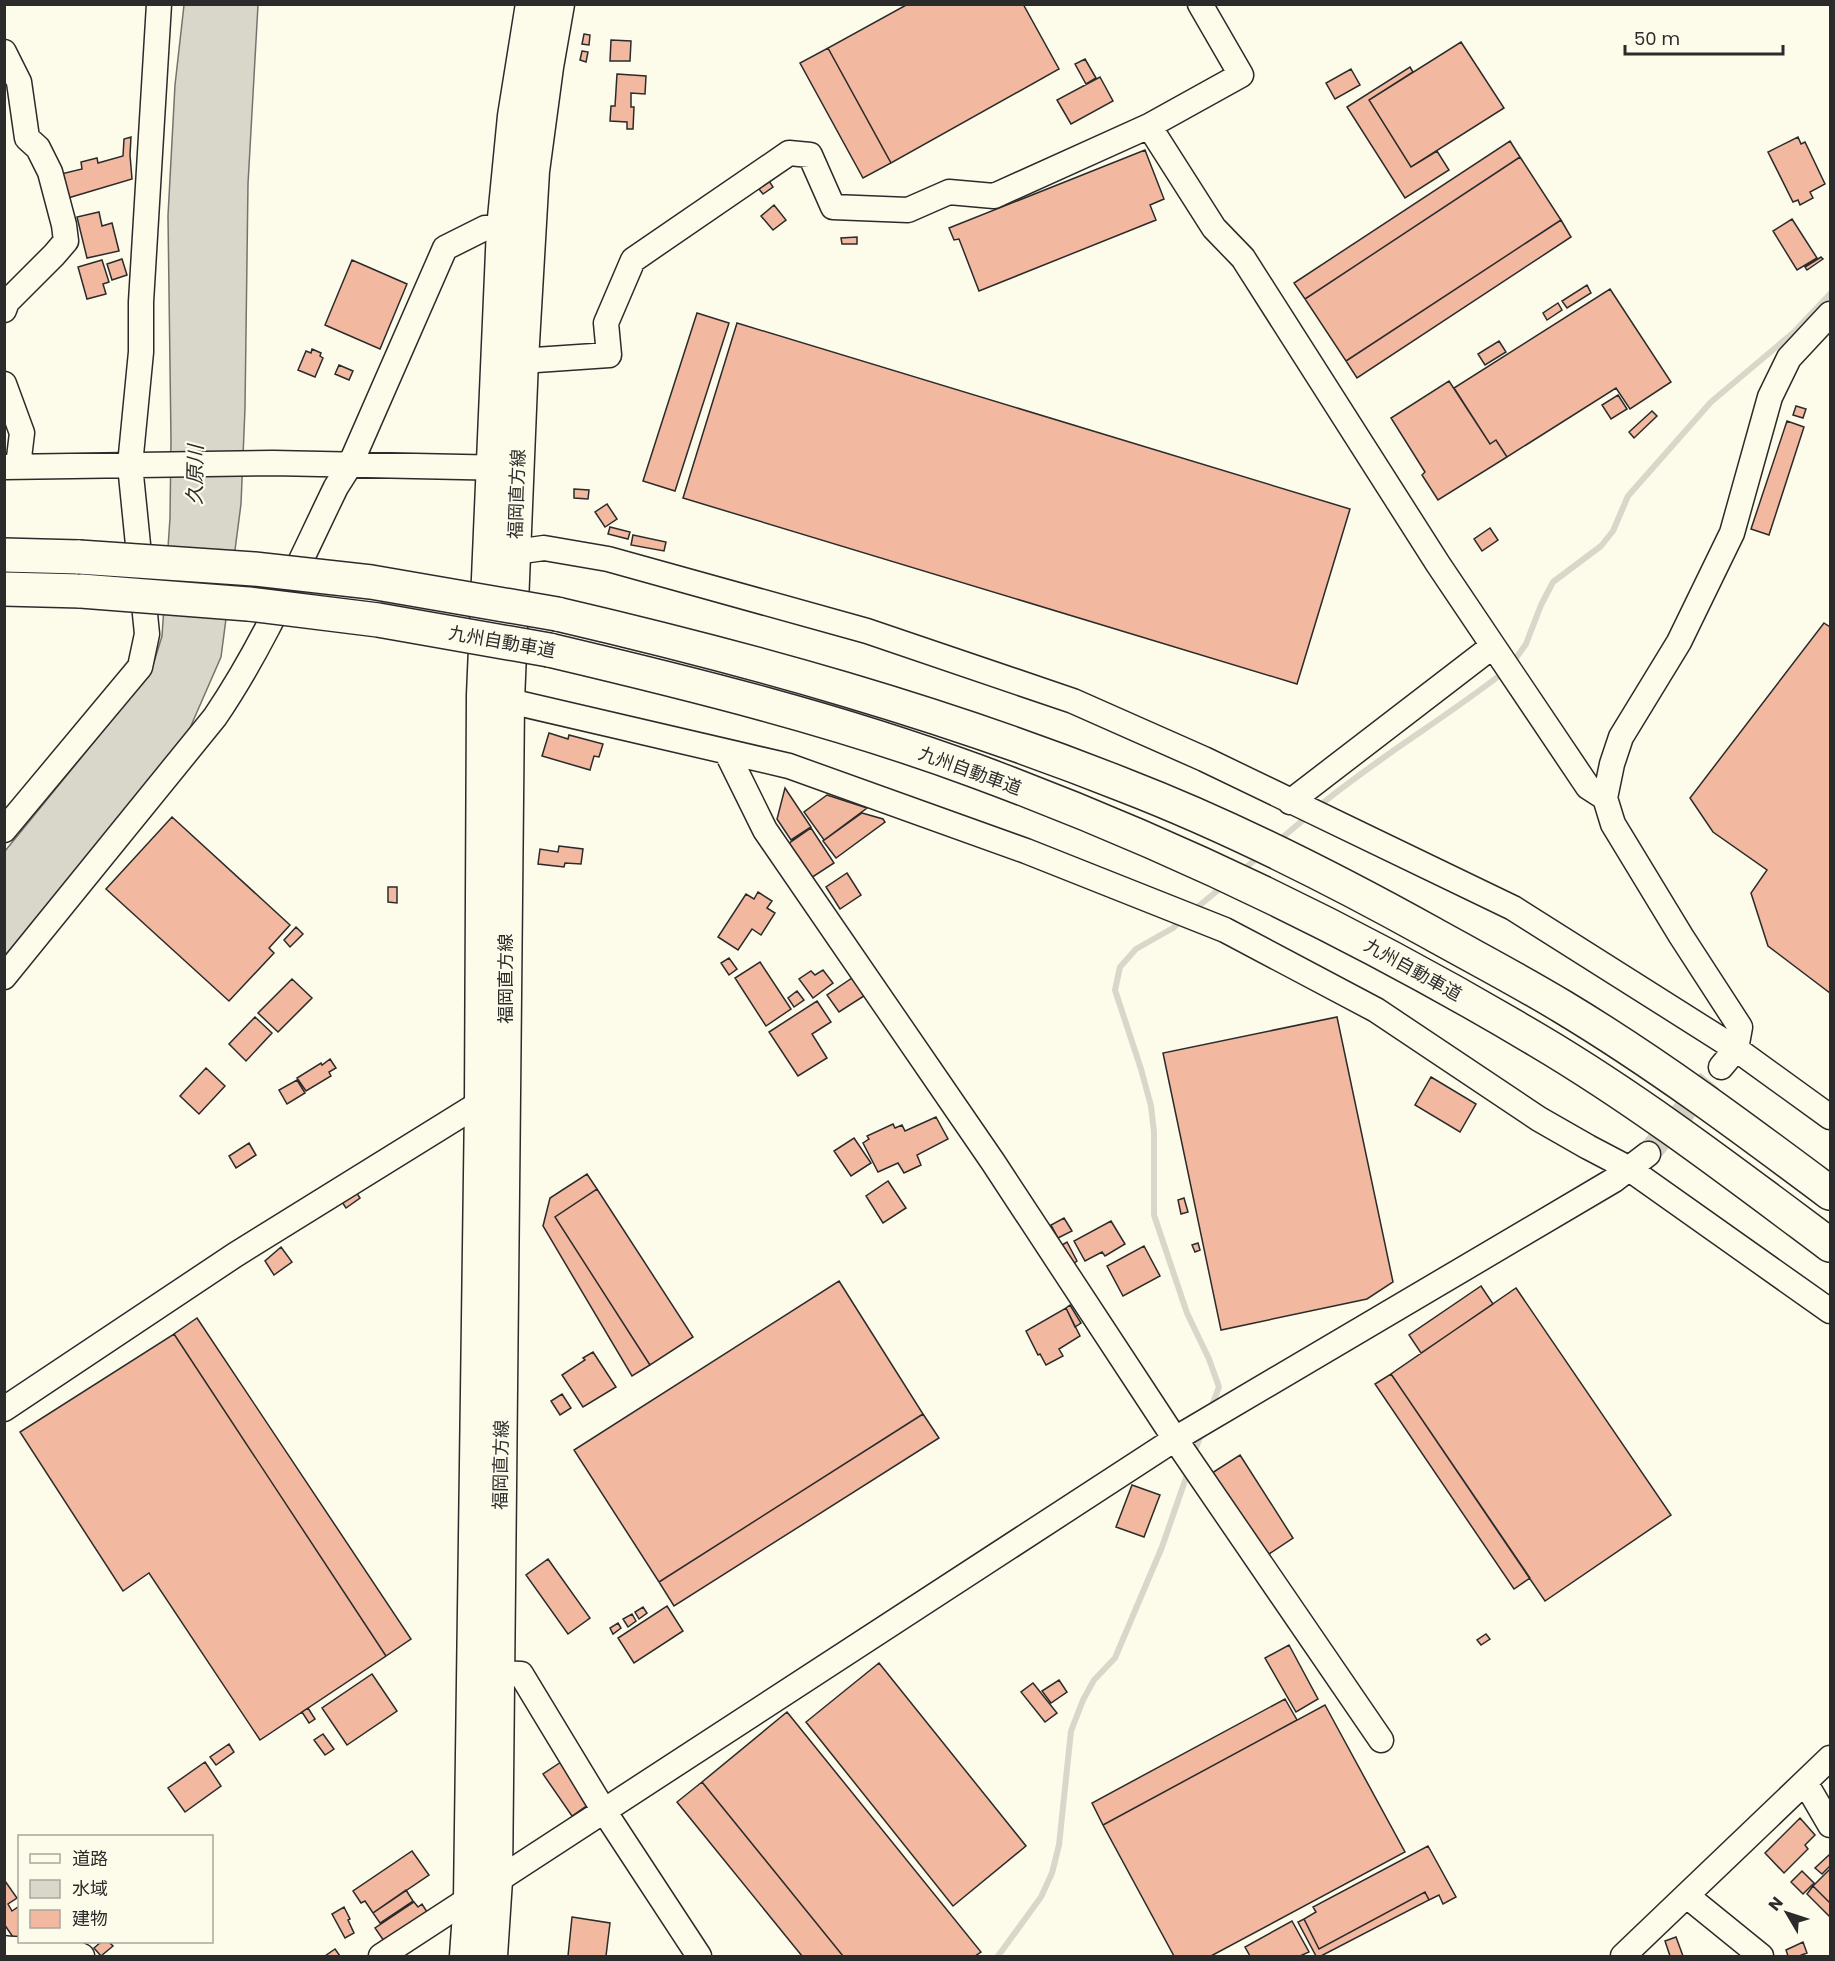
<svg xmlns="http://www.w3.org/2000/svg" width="1835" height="1961" viewBox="0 0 1835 1961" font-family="Poppins,'Noto Sans JP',sans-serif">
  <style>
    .water { fill: #d8d7c9; stroke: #74746e; stroke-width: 1.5 }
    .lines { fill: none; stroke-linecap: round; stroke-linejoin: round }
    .stream { stroke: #d8d7c9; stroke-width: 6 }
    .building { fill: #f2b8a0; stroke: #2b2b2b; stroke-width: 1.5 }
    .minor-tunnel { stroke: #d3d1c4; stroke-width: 24; stroke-dasharray: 24 12; stroke-linecap: butt }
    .minor-casing { stroke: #2b2b2b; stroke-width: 27 }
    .major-casing { stroke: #2b2b2b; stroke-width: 33 }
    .highway-casing { stroke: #2b2b2b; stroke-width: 36 }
    .minor { stroke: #fdfbea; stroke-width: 24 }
    .major { stroke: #fdfbea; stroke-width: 30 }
    .highway { stroke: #fdfbea; stroke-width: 33 }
    .highway-bridge-casing { stroke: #2b2b2b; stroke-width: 36; stroke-linecap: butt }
    .highway-bridge { stroke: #fdfbea; stroke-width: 33 }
    .labels { text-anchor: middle; stroke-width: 4.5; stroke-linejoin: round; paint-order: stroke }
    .street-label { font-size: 18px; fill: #2b2b2b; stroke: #fdfbea }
    .water-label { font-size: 20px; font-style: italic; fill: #2b2b2b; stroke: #fdfbea }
  </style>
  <rect width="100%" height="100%" fill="#fdfbea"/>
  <!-- water -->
  <path class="water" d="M184 5H258L248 184 245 408 241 504 221 657 190 728 175 749 5 956V851L151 672 162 636 170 518 171 440 168 216 175 85Z"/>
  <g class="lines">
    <!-- stream -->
    <path class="stream" d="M1511 665 1526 644 1541 605 1553 582 1601 546 1613 531 1628 496 1711 402 1794 332 1830 294
      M1318 807C1377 758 1444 719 1504 672
      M1277 842 1308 816
      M1240 872 1260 856
      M1194 910 1223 886
      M1183 919 1173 928 1136 949 1120 967 1115 990 1141 1069 1151 1106 1154 1132V1215L1187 1313 1209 1359 1219 1387 1211 1408
      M1193 1456 1202 1432
      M998 1956 1041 1897 1052 1873 1059 1845 1071 1731 1083 1700 1094 1680 1115 1658 1162 1547 1189 1469"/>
  </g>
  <!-- building -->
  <path class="building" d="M908 4H1023L1059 69 891 163 828 48Z
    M584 34 590 35 589 45 582 44Z
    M611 40 631 41 630 61H610Z
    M1461 42 1504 108 1411 167 1369 100Z
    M828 48 891 163 863 178 800 63Z
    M582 51 588 52 586 62 580 60Z
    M1085 59 1096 78 1086 84 1075 64Z
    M1410 67 1413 72 1369 100 1411 167 1437 151 1449 170 1405 198 1347 107Z
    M1351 69 1360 85 1335 99 1326 83Z
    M617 74 646 76 645 94 631 93V107H634L633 129H627V122L610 121 611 106H615Z
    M1100 77 1113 101 1071 124 1057 100Z
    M131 137 130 155 132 179 68 198 61 174 82 169 81 162 97 158 98 163 123 156 124 139Z
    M1798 137 1801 144 1805 142 1825 184 1810 192 1813 198 1800 205 1798 200 1793 202 1768 152Z
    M1510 141 1520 157 1305 299 1294 283Z
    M1145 150 1164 199 1150 205 1156 220 979 291 959 239 954 240 949 228Z
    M1520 157 1561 220 1346 361 1305 299Z
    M769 181 773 187 763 194 759 189Z
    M774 205 786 220 773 230 761 216Z
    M99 212 102 226 112 223 119 251 87 258 77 217Z
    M1792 219 1817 258 1797 270 1773 231Z
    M1561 220 1571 237 1357 378 1346 361Z
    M857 237V244H842L841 238Z
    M1821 257 1823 259 1807 270 1805 267Z
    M122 259 127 275 112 280 107 264Z
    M102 260 109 282 103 284 106 294 87 299 78 267Z
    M352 260 407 284 380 349 325 325Z
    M1587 285 1591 293 1567 308 1562 301Z
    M1610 289 1671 382 1630 409 1616 388 1507 457 1496 440 1490 444 1454 388Z
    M1558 303 1562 310 1547 320 1543 313Z
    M697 313 729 323 675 491 643 481Z
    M737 323 1350 509 1297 684 683 498Z
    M1499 341 1506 352 1485 365 1478 354Z
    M312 349 321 353 320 356 323 358 315 377 298 370 306 351 311 353Z
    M339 365 353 371 349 380 335 374Z
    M1449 381 1490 444 1496 440 1507 457 1438 500 1422 475 1425 472 1391 418Z
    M1618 395 1627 409 1611 419 1602 405Z
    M1796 406 1806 409 1803 418 1793 415Z
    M1652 411 1657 416 1634 438 1629 432Z
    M1787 421 1804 427 1769 535 1751 529Z
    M574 489 589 490 588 499 574 498Z
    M607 504 617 519 605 527 595 512Z
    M610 527 630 532 628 539 608 534Z
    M1490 528 1498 540 1482 551 1474 539Z
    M633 535 666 542 664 551 631 545Z
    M1824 623 1830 627V993L1768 946 1751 893 1767 870 1713 832 1690 798Z
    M549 733 568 739 569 735 603 744 599 757 594 756 590 770 542 756Z
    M785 788 811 827 791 840 777 819Z
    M827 795 867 808 824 840 804 812Z
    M862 813 883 819 885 822 836 858 823 841Z
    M172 817 290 925 269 948 274 953 229 1001 106 889Z
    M811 828 834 863 811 878 788 844Z
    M559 846 583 849 581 864 565 863 564 867 538 864 540 849 558 852Z
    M847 873 861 895 840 909 826 887Z
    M388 887H397V903L388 902Z
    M758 892 772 901 767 908 775 913 761 935 752 929 738 950 718 937 746 894 754 899Z
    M296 927 303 934 290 947 284 940Z
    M729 958 737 969 729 975 721 963Z
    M760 962 791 1009 766 1026 735 978Z
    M823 970 833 983 813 998 799 979 811 971 815 975Z
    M855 976 867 994 839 1012 827 995Z
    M292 979 312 998 278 1032 258 1013Z
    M797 991 804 1000 794 1007 788 998Z
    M817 1001 831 1022 812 1034 827 1058 798 1076 769 1032Z
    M255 1017 272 1033 246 1061 229 1044Z
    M1337 1017 1393 1282 1367 1299 1221 1330 1163 1053Z
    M330 1059 336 1068 329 1072 331 1076 306 1091 297 1078 321 1063 322 1065Z
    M206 1068 225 1086 199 1114 180 1096Z
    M1431 1077 1476 1104 1460 1132 1415 1105Z
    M297 1080 305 1093 287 1104 279 1090Z
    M936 1117 948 1139 917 1155 921 1165 904 1173 898 1163 878 1172 863 1143 869 1139 867 1136 893 1124 895 1128 902 1125 905 1131Z
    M854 1138 871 1163 851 1176 834 1151Z
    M249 1143 256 1155 236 1168 229 1156Z
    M587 1174 597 1189 555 1217 650 1365 632 1376 543 1226 550 1198Z
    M888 1181 906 1208 883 1223 866 1196Z
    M597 1189 693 1337 650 1365 555 1217Z
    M356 1192 360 1198 346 1208 342 1202Z
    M1184 1198 1188 1212 1181 1214 1178 1200Z
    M1064 1218 1072 1231 1058 1238 1051 1225Z
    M1111 1221 1125 1244 1105 1256 1102 1252 1085 1261 1074 1241Z
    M1067 1242 1077 1261 1073 1264 1062 1245Z
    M1198 1243 1200 1250 1195 1252 1192 1245Z
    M1144 1246 1160 1276 1123 1296 1107 1266Z
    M281 1247 292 1262 274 1275 265 1261Z
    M839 1281 923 1414 659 1582 574 1450Z
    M1481 1286 1493 1304 1421 1353 1409 1335Z
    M1516 1288 1671 1515 1545 1601 1391 1374Z
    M1070 1305 1081 1323 1075 1327 1066 1308Z
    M1066 1308 1080 1336 1059 1349 1063 1356 1046 1365 1040 1354 1038 1355 1026 1331Z
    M197 1318 411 1639 386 1656 174 1334Z
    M174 1334 386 1656 260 1740 149 1573 123 1591 20 1432Z
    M593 1352 616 1387 583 1407 562 1375 585 1360 583 1358Z
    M1391 1374 1530 1578 1514 1589 1375 1384Z
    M562 1394 571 1408 560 1415 551 1401Z
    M923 1414 939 1438 674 1606 659 1582Z
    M1240 1455 1293 1538 1266 1556 1212 1473Z
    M1132 1485 1160 1495 1144 1537 1116 1527Z
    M548 1559 590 1618 568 1634 526 1575Z
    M667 1606 683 1631 634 1663 618 1638Z
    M643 1607 647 1613 639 1619 635 1612Z
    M632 1614 636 1621 628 1627 623 1619Z
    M618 1623 621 1628 613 1634 610 1628Z
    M1486 1634 1490 1639 1481 1645 1477 1640Z
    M1289 1645 1318 1699 1296 1712 1265 1658Z
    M879 1663 1026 1846 953 1906 806 1722Z
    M372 1674 397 1711 347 1745 322 1708Z
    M1059 1680 1067 1692 1051 1703 1042 1691Z
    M1033 1683 1057 1713 1045 1722 1021 1692Z
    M1285 1699 1297 1720 1103 1825 1092 1803Z
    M1325 1705 1405 1852 1211 1956H1174L1103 1825Z
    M308 1708 315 1719 309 1723 302 1712Z
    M787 1712 981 1952 975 1956H843L702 1782Z
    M323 1734 334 1749 325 1755 314 1740Z
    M229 1744 234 1752 216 1765 210 1757Z
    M567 1758 595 1800 572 1816 543 1774Z
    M205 1762 221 1786 185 1812 168 1788Z
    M702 1782 843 1956H802L677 1802Z
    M1800 1818 1815 1835 1805 1845 1808 1849 1784 1873 1765 1853Z
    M1428 1846 1456 1897 1443 1904 1439 1895 1429 1900 1425 1892 1319 1949 1304 1919 1316 1912 1313 1907Z
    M412 1851 429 1875 373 1913 365 1901 361 1903 353 1891Z
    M1829 1855 1830 1857V1866L1822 1874 1815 1868Z
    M1829 1870 1830 1871V1903L1813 1886Z
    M1802 1871 1814 1883 1803 1894 1791 1882Z
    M5 1881 17 1898 8 1904 12 1911 18 1907 20 1909V1937L15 1940 4 1924Z
    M1813 1886 1830 1903V1917L1807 1894Z
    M406 1890 413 1901 380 1923 373 1913Z
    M1425 1892 1429 1900 1321 1956H1316L1298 1922 1304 1919 1319 1949Z
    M414 1902 418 1907 422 1904 429 1915 386 1944 375 1928Z
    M344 1907 350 1919 348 1920 354 1933 345 1938 332 1914Z
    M572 1917 610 1923 606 1956H568Z
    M1292 1921 1309 1952 1300 1956H1250L1245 1947Z
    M1676 1937 1683 1956H1670L1665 1941Z
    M101 1942H109L113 1946 101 1956 94 1948Z
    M1803 1942 1807 1953 1799 1956H1788L1786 1950Z
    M335 1949 340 1956H325Z"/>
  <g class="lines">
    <!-- minor-tunnel -->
    <path class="minor-tunnel" d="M1648 1154 1721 1067"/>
    <!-- minor casing -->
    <g class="minor-casing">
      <path id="minor" d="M4 52 19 82 27 138 38 148 50 172 64 225 66 241 54 255 7 302 4 310
        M1149 126 1241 75 1200 4
        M506 362 609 355 606 323 633 260 789 153 810 155 833 207 908 210 949 192 994 196 1149 126 1214 228 1243 258 1438 564 1588 787 1605 798
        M4 384 22 433 18 466
        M4 467 273 463 509 468
        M515 552 544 548 608 559 867 631 1073 701 1204 759 1513 908 1736 1049 1830 1117
        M509 701 789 766 1026 851 1225 930 1376 1010 1539 1119 1588 1147 1628 1168 1830 1311
        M727 753 765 830 993 1162 1175 1439 1381 1740
        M1290 802 1493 646
        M4 830 140 667 147 634 130 465 141 352V302L159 4
        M4 977 215 717C264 645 298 565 336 487L350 465 445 248 485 228H502
        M1721 1067 1736 1049 1740 1027 1681 936 1613 824 1605 798 1612 764 1621 737 1679 642 1732 533 1770 397 1789 358 1830 314
        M4 1409 235 1255 480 1103
        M498 1673 521 1674 604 1811 699 1956
        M1805 1782 1830 1825
        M1687 1896 1761 1956
        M4 1948C29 1952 60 1944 82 1956
        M381 1956 1175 1439 1614 1180 1648 1154
        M1623 1956 1830 1758"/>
    </g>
    <!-- major casing -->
    <g class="major-casing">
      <path id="major" d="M465 1956 469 1899 480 1103 482 695 502 228 513 116 531 4
        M492 1956 497 1880 509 701 523 360 534 171 548 67 559 4"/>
    </g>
    <!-- highway casing -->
    <g class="highway-casing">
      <path id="highway" d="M4 555 79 557
        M4 589 81 591
        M557 614C750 659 941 712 1126 786 1232 827 1334 879 1433 934 1476 958 1520 981 1563 1007 1656 1063 1743 1128 1830 1193
        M549 650C693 684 838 720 976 771 1171 843 1359 934 1537 1040 1640 1101 1735 1174 1830 1245"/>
    </g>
    <!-- minor -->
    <use href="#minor" class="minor"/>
    <!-- major -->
    <use href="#major" class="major"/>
    <!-- highway -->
    <use href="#highway" class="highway"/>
    <!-- highway-bridge casing -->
    <g class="highway-bridge-casing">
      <path id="highway-bridge" d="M79 557 254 569 371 582 557 614
        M81 591 248 604 378 620 549 650"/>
    </g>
    <!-- highway-bridge -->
    <use href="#highway-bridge" class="highway-bridge"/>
  </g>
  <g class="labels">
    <!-- street labels -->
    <g class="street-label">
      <text transform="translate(517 494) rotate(-88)" y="6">福岡直方線</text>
      <text transform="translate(502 642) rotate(10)" y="6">九州自動車道</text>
      <text transform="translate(970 771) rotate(20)" y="6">九州自動車道</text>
      <text transform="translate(1413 970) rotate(29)" y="6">九州自動車道</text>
      <text transform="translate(506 979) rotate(-90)" y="6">福岡直方線</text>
      <text transform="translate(501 1465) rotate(-89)" y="6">福岡直方線</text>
    </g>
    <!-- water labels -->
    <g class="water-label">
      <text transform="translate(195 475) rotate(-89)" y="7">久原川</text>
    </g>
  </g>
  <!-- border -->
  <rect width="1835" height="1961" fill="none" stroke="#2b2b2b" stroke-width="12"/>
  <!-- legend -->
  <rect x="18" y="1835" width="195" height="108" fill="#fdfbea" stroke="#a9a89e" stroke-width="1.5"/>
  <rect x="30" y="1854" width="30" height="9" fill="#fdfbea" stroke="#a9a89e" stroke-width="1.5"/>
  <text x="72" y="1865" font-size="18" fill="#2b2b2b">道路</text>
  <rect x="30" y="1880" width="30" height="18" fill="#d8d7c9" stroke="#a9a89e" stroke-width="1.5"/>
  <text x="72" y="1895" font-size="18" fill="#2b2b2b">水域</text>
  <rect x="30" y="1910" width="30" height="18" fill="#f2b8a0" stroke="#a9a89e" stroke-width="1.5"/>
  <text x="72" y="1925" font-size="18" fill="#2b2b2b">建物</text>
  <!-- north arrow -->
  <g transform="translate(1787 1913) rotate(309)" stroke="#fdfbea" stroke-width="4.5" paint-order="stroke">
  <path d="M0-4.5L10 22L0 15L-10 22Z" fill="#2b2b2b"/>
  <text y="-9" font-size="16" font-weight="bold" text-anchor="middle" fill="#2b2b2b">N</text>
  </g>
  <!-- scale -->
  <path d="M1625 45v9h158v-9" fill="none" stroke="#2b2b2b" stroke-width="3"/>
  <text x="1634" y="45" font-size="18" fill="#2b2b2b" stroke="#fdfbea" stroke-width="4.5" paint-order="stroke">50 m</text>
</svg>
